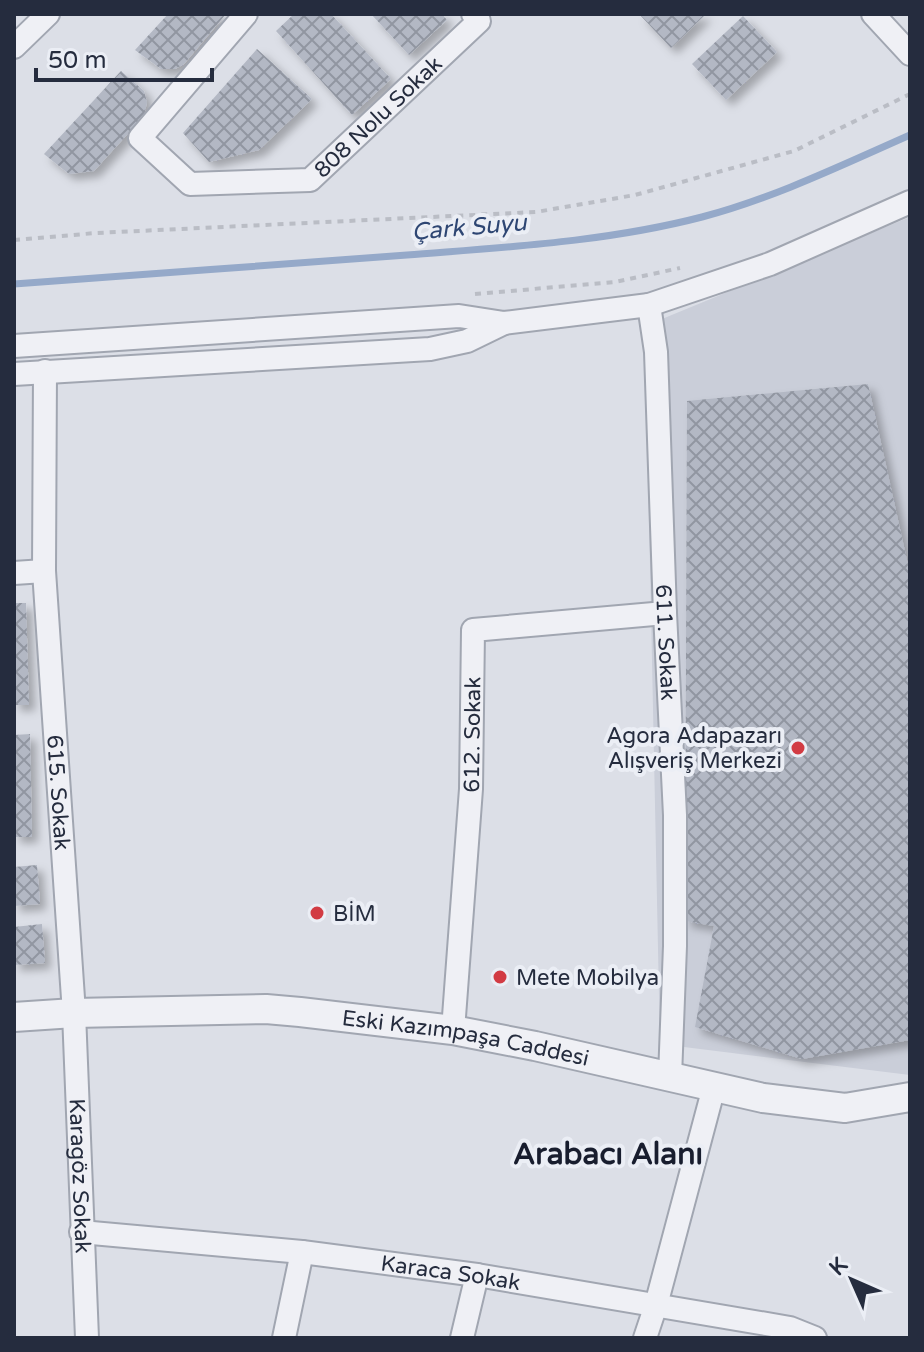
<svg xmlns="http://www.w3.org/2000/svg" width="924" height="1352" viewBox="0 0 924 1352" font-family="'Varela Round',sans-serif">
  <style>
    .built { fill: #caced9 }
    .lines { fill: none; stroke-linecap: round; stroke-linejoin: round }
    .stream { stroke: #95a9c9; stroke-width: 7 }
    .building { fill: url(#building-cross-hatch); filter: url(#shadow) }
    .minor-casing { stroke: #a1a6b1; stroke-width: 26 }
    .tertiary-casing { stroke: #a1a6b1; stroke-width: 32 }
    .path { stroke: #babdc5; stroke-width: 4; stroke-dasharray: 6 6; stroke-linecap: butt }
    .minor { stroke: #eff0f5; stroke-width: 22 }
    .tertiary { stroke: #eff0f5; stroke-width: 28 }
    .poi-dot { fill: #d23b43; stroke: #ebeef5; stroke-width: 3 }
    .labels { text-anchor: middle; stroke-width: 8; stroke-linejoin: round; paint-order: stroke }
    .street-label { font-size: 22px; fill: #252c3e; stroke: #ebeef5 }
    .poi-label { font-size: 22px; fill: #252c3e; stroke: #ebeef5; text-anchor: start }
    .water-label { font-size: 24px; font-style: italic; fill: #2e4673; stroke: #ebeef5 }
    .district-label { font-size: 30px; font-weight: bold; fill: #181d2e; stroke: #ebeef5 }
  </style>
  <defs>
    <pattern id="building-cross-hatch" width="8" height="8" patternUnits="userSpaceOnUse" patternTransform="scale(2)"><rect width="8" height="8" fill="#b3b8c4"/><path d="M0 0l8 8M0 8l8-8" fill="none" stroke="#9196a1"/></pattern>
    <filter id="shadow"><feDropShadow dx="6" dy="6" stdDeviation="4" flood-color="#0004"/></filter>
  </defs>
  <rect width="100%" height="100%" fill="#dcdfe7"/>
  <!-- built -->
  <path class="built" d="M910 217V1075L660 1044 645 326Z"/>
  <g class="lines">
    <!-- stream -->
    <path class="stream" d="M14 284C145 274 276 265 407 255 506 247 606 242 702 217 774 198 842 165 910 135"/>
  </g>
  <!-- building -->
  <path class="building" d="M168 14H226L184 64 175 69H161L135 50Z
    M294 14H331L391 79 352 115 276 31Z
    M371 14H442L447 20 409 55Z
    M639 14H706L671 48Z
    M743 16 777 52 726 100 692 64Z
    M257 49 312 99 259 150 209 162 183 133Z
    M121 71 144 91 147 102 144 116 94 171 69 174 44 154Z
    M868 384 910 574V1040L802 1059 695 1027 714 926 685 921 687 401Z
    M14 603H26L29 705H14Z
    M30 734 32 837H14V735Z
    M37 865 40 904 14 906V867Z
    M42 924 45 963 14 965V927Z"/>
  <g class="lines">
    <!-- minor casing -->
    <g class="minor-casing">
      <g id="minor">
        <path id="s1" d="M246 14 140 138 190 184 310 180 479 21 473 14"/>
        <path d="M873 14 910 54"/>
        <path d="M14 47 48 14"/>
        <path id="s2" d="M649 305 656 352 665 613 675 815V946L670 1077"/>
        <path d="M14 346 459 316 504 323 649 305 770 264 910 202"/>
        <path id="s3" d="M45 371 44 571 74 1013 87 1338"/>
        <path d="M14 374 430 349 467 341 504 323"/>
        <path d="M14 573 44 571"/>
        <path id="s4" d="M453 1030 471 789 473 630 665 613"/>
        <path id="s5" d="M81 1232 302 1252 477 1275 790 1328 815 1338"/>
        <path d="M284 1338 302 1252"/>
        <path d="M462 1338 477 1275"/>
        <path d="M645 1338 656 1305 714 1087"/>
      </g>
    </g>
    <!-- tertiary casing -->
    <g class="tertiary-casing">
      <g id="tertiary">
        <path id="s6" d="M14 1017 74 1013 266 1009 300 1012 453 1030 535 1046 763 1098 845 1108 910 1097"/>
      </g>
    </g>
    <!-- path -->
    <path class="path" d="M14 240 96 233 536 212 635 195 794 151 910 94
      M475 294 615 282 680 268"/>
    <!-- minor -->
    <use href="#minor" class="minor"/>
    <!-- tertiary -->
    <use href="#tertiary" class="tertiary"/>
  </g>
  <!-- markers -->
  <g class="poi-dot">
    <circle cx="798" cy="748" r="8"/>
    <circle cx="317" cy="913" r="8"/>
    <circle cx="500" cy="977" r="8"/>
  </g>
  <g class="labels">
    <!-- street labels -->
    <g class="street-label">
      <text dy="8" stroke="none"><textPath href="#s1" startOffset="444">808 Nolu Sokak</textPath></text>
      <text dy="8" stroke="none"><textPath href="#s2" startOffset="338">611. Sokak</textPath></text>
      <text dy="8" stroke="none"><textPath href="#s4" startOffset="296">612. Sokak</textPath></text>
      <text dy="8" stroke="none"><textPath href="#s3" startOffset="422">615. Sokak</textPath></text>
      <text dy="8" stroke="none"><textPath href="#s6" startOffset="454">Eski Kazımpaşa Caddesi</textPath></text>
      <text dy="8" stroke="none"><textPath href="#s3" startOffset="806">Karagöz Sokak</textPath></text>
      <text dy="8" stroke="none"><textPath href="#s5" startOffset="372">Karaca Sokak</textPath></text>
    </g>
    <!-- poi labels -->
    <g class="poi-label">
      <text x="782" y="743" text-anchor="end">Agora Adapazarı<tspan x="782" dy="25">Alışveriş Merkezi</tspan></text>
      <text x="333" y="921">BİM</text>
      <text x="516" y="985">Mete Mobilya</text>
    </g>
    <!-- water labels -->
    <g class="water-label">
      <text transform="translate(469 227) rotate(-5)" y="8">Çark Suyu</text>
    </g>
    <!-- district labels -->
    <g class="district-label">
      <text x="608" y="1164">Arabacı Alanı</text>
    </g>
  </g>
  <!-- border -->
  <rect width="924" height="1352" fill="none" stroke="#252c3e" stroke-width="32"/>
  <!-- north arrow -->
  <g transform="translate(852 1280) rotate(315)" stroke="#ebeef5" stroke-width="6" paint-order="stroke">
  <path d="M0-6L14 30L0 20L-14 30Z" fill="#252c3e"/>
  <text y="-12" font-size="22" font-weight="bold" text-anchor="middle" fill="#252c3e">K</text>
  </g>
  <!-- scale -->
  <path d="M36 68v12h176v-12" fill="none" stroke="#252c3e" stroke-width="4"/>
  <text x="48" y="68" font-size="24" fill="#252c3e" stroke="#ebeef5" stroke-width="6" paint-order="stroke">50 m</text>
</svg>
